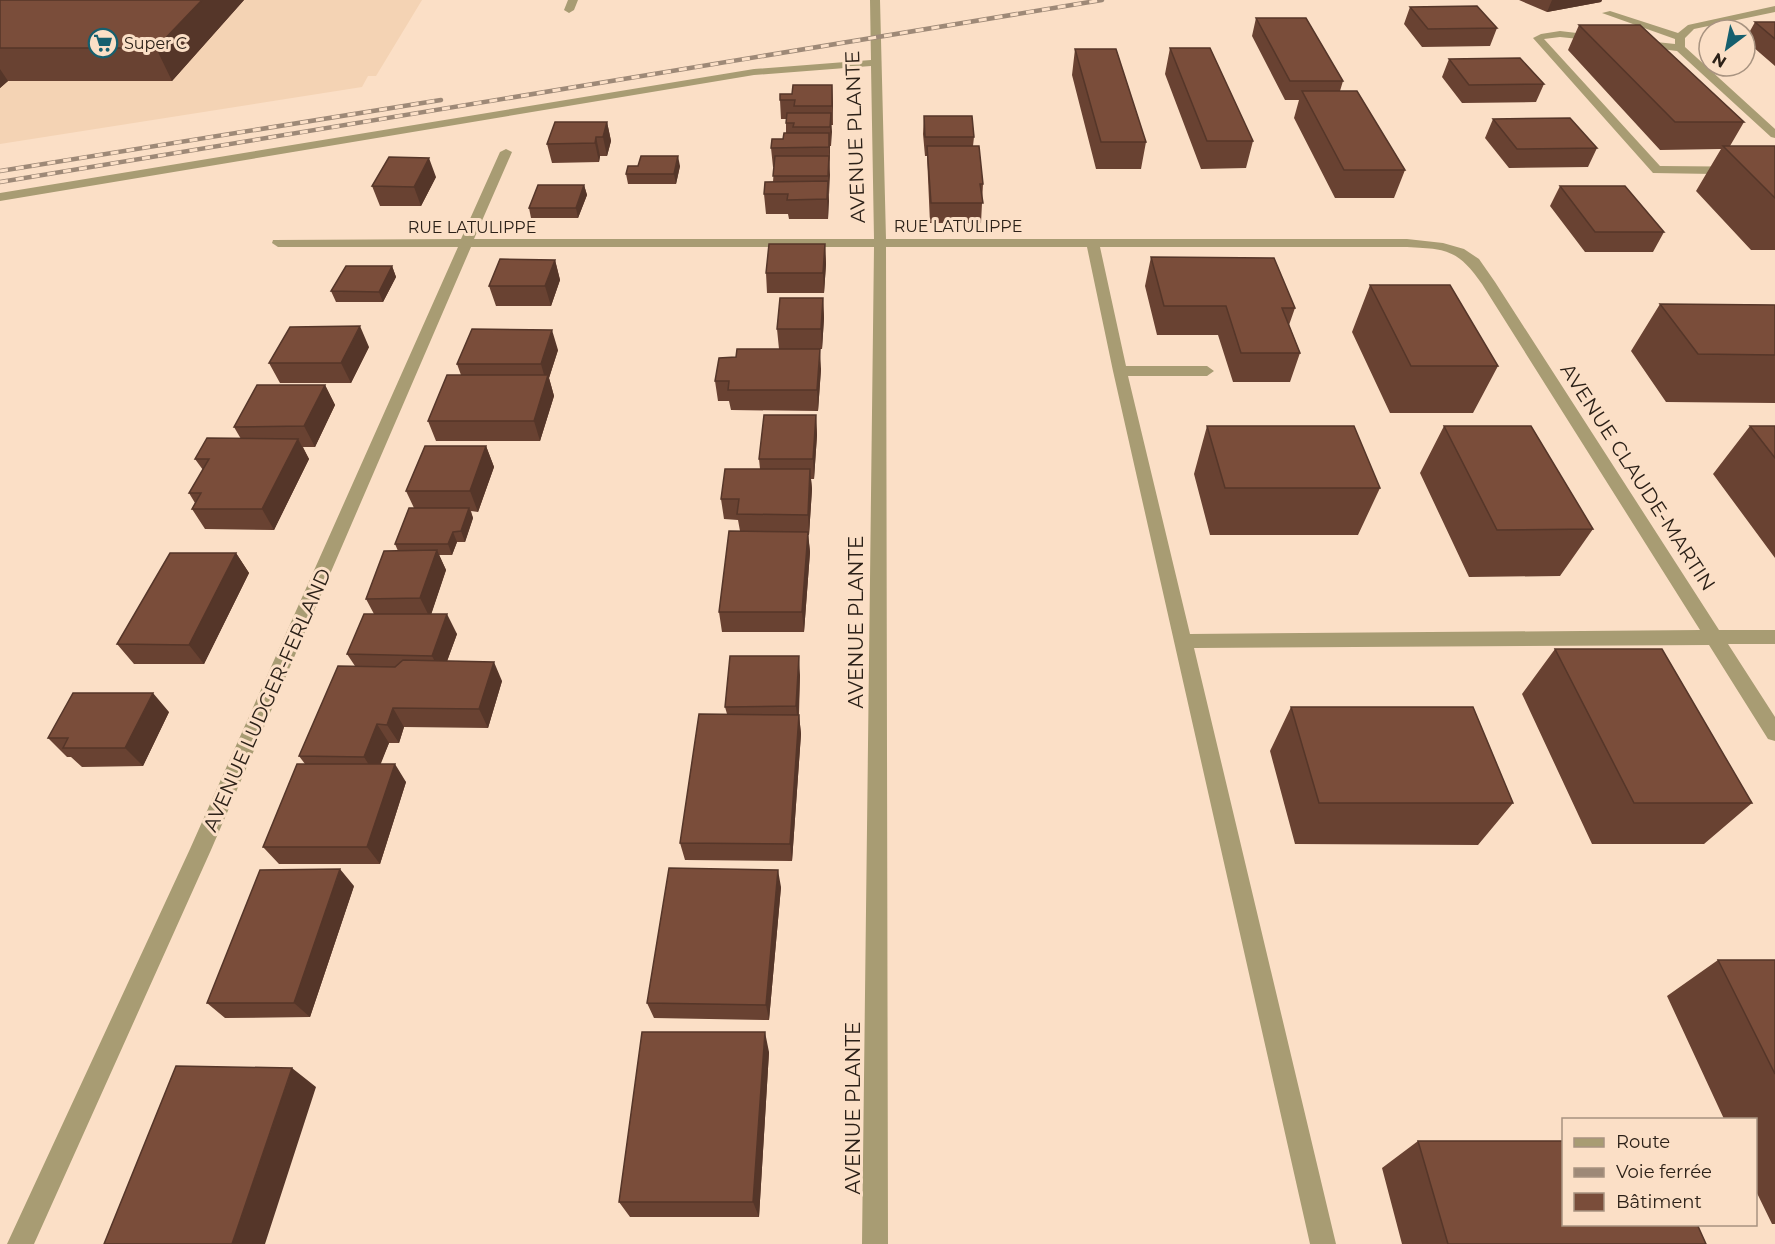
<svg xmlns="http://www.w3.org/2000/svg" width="1775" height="1244" viewBox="0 0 1775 1244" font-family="Montserrat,sans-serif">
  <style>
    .built { fill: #f4d3b4 }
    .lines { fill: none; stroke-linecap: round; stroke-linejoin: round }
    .minor { fill: #a89c73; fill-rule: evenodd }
    .rail-casing { stroke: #9e8977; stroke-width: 4.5 }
    .rail { stroke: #fbdfc6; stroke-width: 3; stroke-dasharray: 8; stroke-linecap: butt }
    .wall { fill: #694232 }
    .shaded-wall { fill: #553629 }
    .building { fill: #7a4d3a; stroke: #553629; stroke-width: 1.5 }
    .labels { text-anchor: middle; stroke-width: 6; stroke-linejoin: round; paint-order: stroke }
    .far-poi-label { font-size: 16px; fill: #2c2118; stroke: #fbdfc6; text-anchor: start }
    .far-street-label { font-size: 16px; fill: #2c2118; stroke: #fbdfc6 }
    .street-label { font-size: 20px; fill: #2c2118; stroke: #fbdfc6 }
  </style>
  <rect width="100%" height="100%" fill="#fbdfc6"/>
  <!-- built -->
  <path class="built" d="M0 0H422L376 76H368L362 87 0 144Z"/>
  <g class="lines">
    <!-- minor -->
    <path class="minor" d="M568 0H578L574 10 569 13 564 10Z
      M870 0H880L886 239H1407L1443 243 1464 249 1479 259 1495 282 1719 630H1775V644H1728L1775 717V741L1768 739 1709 645 1194 648 1336 1244H1310L1113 371 1087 247H886L888 1244H862L874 247H471L211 850 34 1244H7L190 849 458 247H278L272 243 273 240 461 239 500 152 506 149 512 152 474 239H874L871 66 754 75 0 201V193L754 69 871 60ZM1100 247H1407C1448 249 1458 250 1482 284L1700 630 1190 634 1128 376H1207L1214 371 1207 366H1126Z
      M1775 6V12L1694 29 1685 38V47L1775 129V138L1771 137 1677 51 1637 46 1632 43 1637 40 1675 44V39L1602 13 1610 11 1678 33 1688 25Z
      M1560 31 1602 36 1603 38 1598 41 1560 37 1544 39 1660 166 1775 167V175L1653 173 1533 38 1541 34Z"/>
    <!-- rail casing -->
    <g class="rail-casing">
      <path id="rail" d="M0 171 441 100
        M0 182 1102 0"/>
    </g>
    <!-- rail -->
    <use href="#rail" class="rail"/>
  </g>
  <!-- wall -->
  <path class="wall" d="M0 0H244L172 81H8L0 88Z
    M1519 0H1602L1601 2 1547 12Z
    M1410 7 1497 28 1490 46 1422 47 1404 24Z
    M1256 18 1343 81 1340 91 1405 170 1394 198H1335L1294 118 1299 100H1285L1252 36Z
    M1755 22H1775V66L1745 40Z
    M1579 25 1744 122 1730 146H1775V250H1751L1696 191 1721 149 1660 150 1568 50Z
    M1170 48 1253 141 1246 168 1201 169 1165 74Z
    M1075 49 1146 142 1141 169H1096L1072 75Z
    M1449 59 1544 84 1536 102 1462 103 1442 77Z
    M832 85 833 125H831V146H830L828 219H789L788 214H766L764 194 773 182 774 167H773L771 148 783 139 786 133V119H781L780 100 792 94Z
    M924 116 974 137 973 146 983 184 981 223H930L927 156H925L923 134Z
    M1493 119 1597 148 1588 167 1509 168 1485 138Z
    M607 122 611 141 607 156H600L599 162 552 163 547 144Z
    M680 166 676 184H628L626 174Z
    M436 177 421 206H380L372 186Z
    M584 185 587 195 578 218H531L529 208Z
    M1560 186 1664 232 1653 252H1585L1550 206Z
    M825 244 826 264 824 293H767L766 273Z
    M1151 257 1295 308 1289 325 1300 353 1290 382H1233L1218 335H1157L1145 286Z
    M555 260 560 280 551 306H496L489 286Z
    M392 266 396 277 383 302H336L331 291Z
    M1370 285 1498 366 1473 413H1390L1352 332Z
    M823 298 824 318 822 349H802L821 369 818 411 731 410 729 401H718L715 381 736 357 779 349 777 329Z
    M1660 304 1775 305V403L1666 402 1631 351Z
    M369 347 351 383H280L269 363Z
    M558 350 549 378 554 396 540 441H436L428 421 461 375 457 364Z
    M325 385 335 405 315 447H303L309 459 274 530 205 529 192 509 195 503 189 493 203 470 195 459 241 439 234 427Z
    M816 415 817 435 814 479H811L812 489 809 535H808L810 552 804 632H722L719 612 740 531 738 520 724 519 721 499 760 469 759 459Z
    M1207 426 1380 488 1358 535H1210L1194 474Z
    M1444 426 1593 529 1560 576 1469 577 1420 473Z
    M1750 426H1775V558L1713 474Z
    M486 446 494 467 478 512 471 511 473 518 465 542H457L452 555H439L446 570 431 614 457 634 447 661 502 681 488 728 404 727 399 743H389L380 764 406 782 380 864H279L263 847 305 764 299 756 355 666 347 654 374 614 366 599 398 551 395 544 414 508 406 491Z
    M236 553 249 573 204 664H134L117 644Z
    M1555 649 1752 803 1704 844H1592L1522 694Z
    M800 675 799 715 801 734 792 861 685 860 680 843 727 714 725 707Z
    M1291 707 1513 803 1478 845 1295 844 1270 751Z
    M169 712 143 766 82 767 71 757H67L48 738Z
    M354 886 310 1017 225 1018 207 1003Z
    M781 887 769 1020 654 1018 647 1003Z
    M1718 960H1775V1224H1772L1755 1189V1119H1724L1667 996Z
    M769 1052 759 1217H630L619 1202Z
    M1418 1141 1706 1244H1402L1382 1168Z"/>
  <!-- shaded-wall -->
  <path class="shaded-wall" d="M202 0H244L172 81 156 48Z
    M1552 0H1602L1601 2 1547 12Z
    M0 69 8 81 0 88Z
    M832 85 833 103V125L832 106Z
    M831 113 832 132 831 146 830 127Z
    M607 122 611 141 607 156 603 137Z
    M829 133 830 152 829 166Z
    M596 137 600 156 599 162 595 143Z
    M678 156 680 166 676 184 674 174Z
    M829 156 830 175 829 195 828 176Z
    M429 158 436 177 421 206 414 187Z
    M828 181 829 201 828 219 827 199Z
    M584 185 587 195 578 218 576 208Z
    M825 244 826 264 824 293 823 273Z
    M555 260 560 280 551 306 545 286Z
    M392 266 396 277 383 302 379 292Z
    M823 298 824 318 822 349 821 329Z
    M360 326 369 347 351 383 341 363Z
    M552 330 558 350 549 378 554 396 540 441 534 421 546 382 541 364Z
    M820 349 821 369 818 411 817 390Z
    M325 385 335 405 315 447 304 426Z
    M816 415 817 435 814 479 813 459Z
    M298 439 309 459 274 530 262 509Z
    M486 446 494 467 478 512 470 491Z
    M810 469 812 489 809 535 808 515Z
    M469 508 473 518 465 542 461 531Z
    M453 532 457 542 452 555 448 544Z
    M808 532 810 552 804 632 802 612Z
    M437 550 446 570 430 618 420 598Z
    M236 553 249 573 204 664 189 645Z
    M447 614 457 634 442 675 432 656Z
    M799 656 800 675 798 725 796 706Z
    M494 662 502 681 488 728 479 709Z
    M153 693 169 712 143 766 125 748Z
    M393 708 404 727 399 743 387 725Z
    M799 715 801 734 792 861 790 844Z
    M377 724 389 743 376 776 364 757Z
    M395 764 406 782 380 864 367 847Z
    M340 869 354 886 310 1017 294 1003Z
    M778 870 781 887 769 1020 766 1005Z
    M765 1032 769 1052 759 1217 753 1202Z
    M292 1068 316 1087 265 1244H232Z"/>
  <!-- building -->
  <path class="building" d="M0 0H202L156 48H0Z
    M1477 6 1497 28 1428 29 1410 7Z
    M1256 18H1306L1343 81H1290Z
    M1755 22H1775V39Z
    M1579 25H1640L1744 122H1675Z
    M1170 48H1210L1253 141H1207Z
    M1075 49H1116L1146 142H1101Z
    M1520 58 1544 84 1469 85 1449 59Z
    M793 85H832V106H794L795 100H780V94H792Z
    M1302 91H1357L1405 170H1344Z
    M787 113H831L830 127H793L794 123H786Z
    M924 116H972L974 137H925Z
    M1570 118 1597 148 1517 149 1493 119Z
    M555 122H607L603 137H596L595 143 547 144Z
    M784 133H829V147L771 148 772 139H783Z
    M927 146H979L983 184H980L983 203H931Z
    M1723 146H1775V198Z
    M641 156H678L674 174H626L628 166H638Z
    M775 156H829L828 176H773Z
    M389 157 429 158 414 187 372 186Z
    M828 181 827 199 787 200 788 194H764L765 182Z
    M538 185H584L576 208H529Z
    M1560 186H1625L1664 232H1595Z
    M769 244H825L823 273H766Z
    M1151 257 1274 258 1295 308H1282L1300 353H1241L1226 306H1164Z
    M500 259 555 260 545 286H489Z
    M346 266H392L379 292 331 291Z
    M1370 285H1450L1498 366H1411Z
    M780 298H823L821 329H777Z
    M1660 304 1775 305V355L1698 354Z
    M360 326 341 363H269L290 327Z
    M472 329 552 330 541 364H457Z
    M737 349H820L817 390H728L729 381H715L719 358 736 357Z
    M447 375H548L534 421H428Z
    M257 385H325L304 426 234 427Z
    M764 415H816L813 459H759Z
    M1207 426H1354L1380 488H1225Z
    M1444 426H1531L1593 529 1497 530Z
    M1750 426H1775V458Z
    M207 438 298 439 262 509H192L201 493H189L209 459H195Z
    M425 446H486L470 491H406Z
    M725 469H810L808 515 737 514 739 499H721Z
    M409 508H469L461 531 453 532 448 544H395Z
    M729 531 808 532 802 612H719Z
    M437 550 420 598 366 599 384 551Z
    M170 553H236L189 645 117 644Z
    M364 614H447L432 656 347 654Z
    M1555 649H1662L1752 803H1634Z
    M730 656H799L796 706 725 707Z
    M403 660 494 662 479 709 393 708 387 725 377 724 364 757 299 756 338 666 395 667Z
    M73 693H153L125 748H63L68 738H48Z
    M1291 707H1473L1513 803H1319Z
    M699 714 799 715 790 844 680 843Z
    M297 764H395L367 847H263Z
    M669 868 778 870 766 1005 647 1003Z
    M340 869 294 1003H207L260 870Z
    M1718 960H1775V1074Z
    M642 1032H765L753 1202H619Z
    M176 1066 292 1068 232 1244H104Z
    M1418 1141H1563V1224H1697L1706 1244H1448Z"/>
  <!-- icons -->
  <defs>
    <g id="supermarket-ring" transform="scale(1.5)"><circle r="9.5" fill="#fbdfc6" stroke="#165f6e" stroke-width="1.5"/><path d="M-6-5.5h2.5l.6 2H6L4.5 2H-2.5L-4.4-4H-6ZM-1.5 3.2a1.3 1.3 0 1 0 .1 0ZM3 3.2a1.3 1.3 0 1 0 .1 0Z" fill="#165f6e"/></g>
  </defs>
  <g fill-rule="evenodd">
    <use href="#supermarket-ring" x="103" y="43"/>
  </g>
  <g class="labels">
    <!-- far-poi labels -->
    <g class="far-poi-label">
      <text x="124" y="49">Super C</text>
    </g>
    <!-- far-street labels -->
    <g class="far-street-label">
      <text x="958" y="232">RUE LATULIPPE</text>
      <text x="472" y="233">RUE LATULIPPE</text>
    </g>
    <!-- street labels -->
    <g class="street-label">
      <text transform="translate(855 137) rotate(-92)" y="7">AVENUE PLANTE</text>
      <text transform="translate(1638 477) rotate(57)" y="7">AVENUE CLAUDE-MARTIN</text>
      <text transform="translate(856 622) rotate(-90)" y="7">AVENUE PLANTE</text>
      <text transform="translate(267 700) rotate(-66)" y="7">AVENUE LUDGER-FERLAND</text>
      <text transform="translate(853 1108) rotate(-90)" y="7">AVENUE PLANTE</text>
    </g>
  </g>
  <!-- legend -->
  <rect x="1562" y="1118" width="195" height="108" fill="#fbdfc6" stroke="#a89380" stroke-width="1.5"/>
  <rect x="1574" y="1138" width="30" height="9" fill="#a89c73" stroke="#a89380" stroke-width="1.5"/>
  <text x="1616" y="1148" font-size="18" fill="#2c2118">Route</text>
  <rect x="1574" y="1168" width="30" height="9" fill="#9e8977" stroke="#a89380" stroke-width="1.5"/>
  <text x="1616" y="1178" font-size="18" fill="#2c2118">Voie ferrée</text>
  <rect x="1574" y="1193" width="30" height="18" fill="#7a4d3a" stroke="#a89380" stroke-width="1.5"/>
  <text x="1616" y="1208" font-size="18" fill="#2c2118">Bâtiment</text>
  <!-- north arrow -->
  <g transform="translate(1727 48) rotate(212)"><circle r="28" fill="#fbdfc6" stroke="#a89380" stroke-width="1.5"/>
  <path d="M0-4.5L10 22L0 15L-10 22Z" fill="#165f6e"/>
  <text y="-9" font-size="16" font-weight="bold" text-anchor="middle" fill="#2c2118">N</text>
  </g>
</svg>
